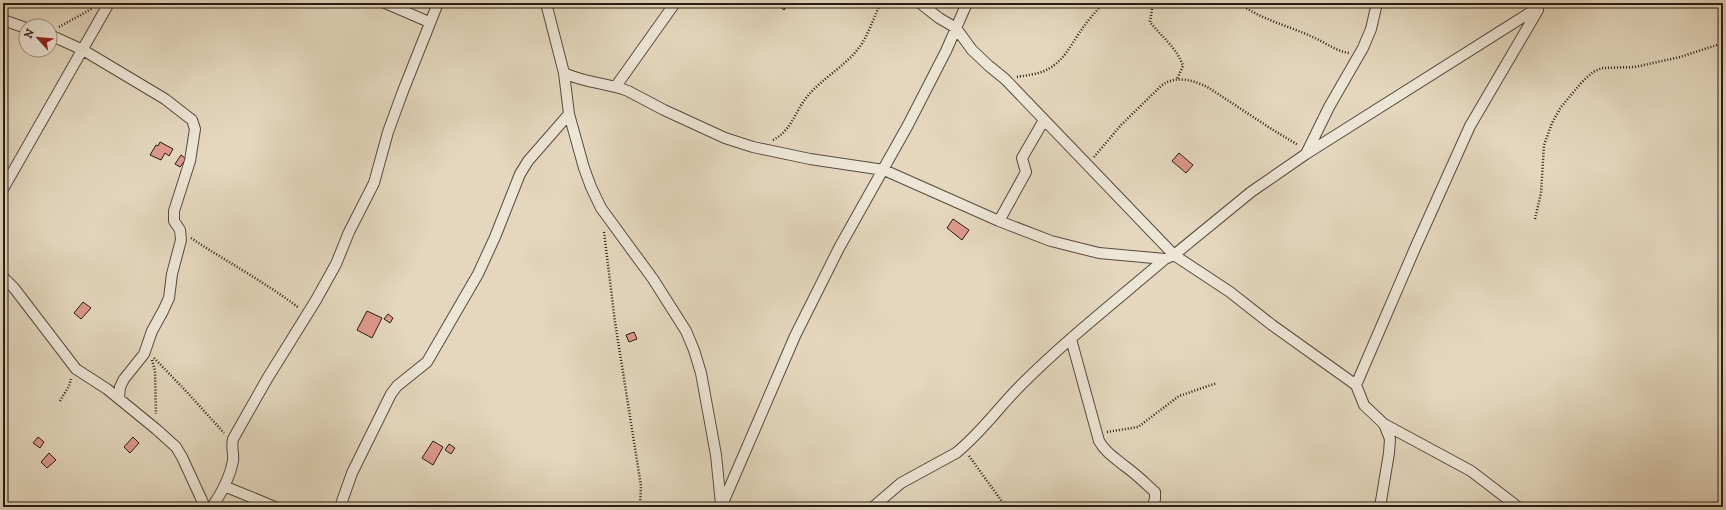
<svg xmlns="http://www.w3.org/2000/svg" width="1726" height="510" viewBox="0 0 1726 510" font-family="'IM FELL DW Pica',serif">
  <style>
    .building { fill: #de998c; stroke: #281c13 }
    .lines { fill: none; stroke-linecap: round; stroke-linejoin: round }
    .minor-casing { stroke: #574b3e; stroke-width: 12 }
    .path { stroke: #281c13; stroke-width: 2.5; stroke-dasharray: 1 2; stroke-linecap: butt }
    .minor { stroke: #ede5d5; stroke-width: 10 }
  </style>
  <rect width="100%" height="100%" fill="#e4d7be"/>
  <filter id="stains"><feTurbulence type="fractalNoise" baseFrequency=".005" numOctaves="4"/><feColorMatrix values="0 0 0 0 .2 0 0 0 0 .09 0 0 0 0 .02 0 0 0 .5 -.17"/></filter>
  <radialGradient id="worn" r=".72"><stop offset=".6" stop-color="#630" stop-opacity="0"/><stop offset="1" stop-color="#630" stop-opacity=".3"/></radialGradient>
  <!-- building -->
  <path class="building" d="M776 3H790L784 10Z
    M160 142 173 149 169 156 165 153 161 160 150 155 156 145 158 146Z
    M1179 153 1193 165 1186 173 1172 161Z
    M181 155 186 159 180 167 175 164Z
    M953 219 969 230 962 240 947 228Z
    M83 302 91 308 81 319 74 313Z
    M367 311 382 318 372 338 357 330Z
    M388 314 393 318 390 323 384 319Z
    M634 332 637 339 629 342 626 335Z
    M38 437 44 442 40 448 33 443Z
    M133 437 139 443 130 453 124 447Z
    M433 441 443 447 433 465 422 458Z
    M449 444 455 448 451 454 445 450Z
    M49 453 56 460 47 468 41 462Z"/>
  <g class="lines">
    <!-- minor casing -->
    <g class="minor-casing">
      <path id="minor" d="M385 3 429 22
        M546 3 564 73 569 114 584 168 591 187 601 208 653 279 686 331 694 350 701 373 716 455 721 504
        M920 3 939 18 956 28 972 50 989 66 1005 79 1174 255 1230 292 1272 325 1356 385 1364 405 1384 424 1390 439 1389 453 1380 507
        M3 20 26 28
        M50 35 83 50 165 99 192 120 195 129 190 161 174 211V221L180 230 181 240 172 274 169 298 163 311 152 331 144 354 124 379 120 387 119 398
        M564 73C585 83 607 83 628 91L664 110 725 138 753 147 810 159 884 170 999 221 1051 241 1099 253 1165 259
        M616 86 675 3
        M1306 154 1329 107 1363 48 1371 29 1377 3
        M3 189 109 3
        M999 221 1026 172 1022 158 1044 120
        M3 277 14 288 76 369 107 389 156 429 176 447 182 457 205 507
        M1071 339 1099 441C1106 453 1115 458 1126 467 1136 474 1146 484 1155 492V499L1152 507
        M1356 385 1416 246 1470 126 1538 10
        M1384 424 1471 471 1518 507
        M224 486 275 507
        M722 505 795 336 839 248 908 125 946 51 967 3
        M212 507C221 494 230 477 233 461 234 454 231 447 233 439L267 379 316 300 336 264 349 232 374 183 388 132 403 91 438 3
        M340 507 352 473 391 394 397 386 427 362 478 274 495 237 520 174 528 161 569 114
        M873 507 901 483 956 453C981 433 999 407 1021 385 1066 340 1117 300 1165 259L1174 255 1251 192 1306 154 1531 12 1540 3"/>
    </g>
    <!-- path -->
    <path class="path" d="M1153 3 1150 22C1161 36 1177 48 1183 66L1177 79
      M1239 3C1261 20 1290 26 1315 38 1326 43 1336 51 1349 53
      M59 27 93 8
      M1017 77C1028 75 1041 74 1050 68 1065 59 1072 43 1082 29 1088 20 1096 11 1104 3
      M773 140C791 131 795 112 806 98 821 79 843 68 858 49 868 37 873 18 881 3
      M1094 157 1121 125 1160 87C1174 74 1194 80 1209 88L1270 128 1298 145
      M1535 219 1541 193 1544 145 1552 123 1561 107 1582 82 1593 72 1602 68 1635 67 1680 57 1723 43
      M604 232 615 322 641 486 640 507
      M191 238C227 262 265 282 299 308
      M154 358 185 390 224 433
      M152 360 155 371 156 414
      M60 401 69 386 71 379
      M1107 432 1138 427 1179 396 1217 383
      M969 456 1006 507"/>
    <!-- minor -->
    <use href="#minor" class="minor"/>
  </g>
  <!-- margin -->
  <rect width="1726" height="510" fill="none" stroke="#e4d7be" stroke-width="16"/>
  <rect x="4" y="4" width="1718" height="502" fill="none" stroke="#281c13" stroke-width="2"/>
  <rect x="8" y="8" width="1710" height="494" fill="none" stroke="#281c13"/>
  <!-- north arrow -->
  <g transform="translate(38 38) rotate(297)"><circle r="19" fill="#ede5d5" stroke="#9e9587"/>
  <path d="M0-3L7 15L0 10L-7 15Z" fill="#8f2418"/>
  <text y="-6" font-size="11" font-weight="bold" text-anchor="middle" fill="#281c13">N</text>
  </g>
  <rect width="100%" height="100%" filter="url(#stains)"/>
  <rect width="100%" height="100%" fill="url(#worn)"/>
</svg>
